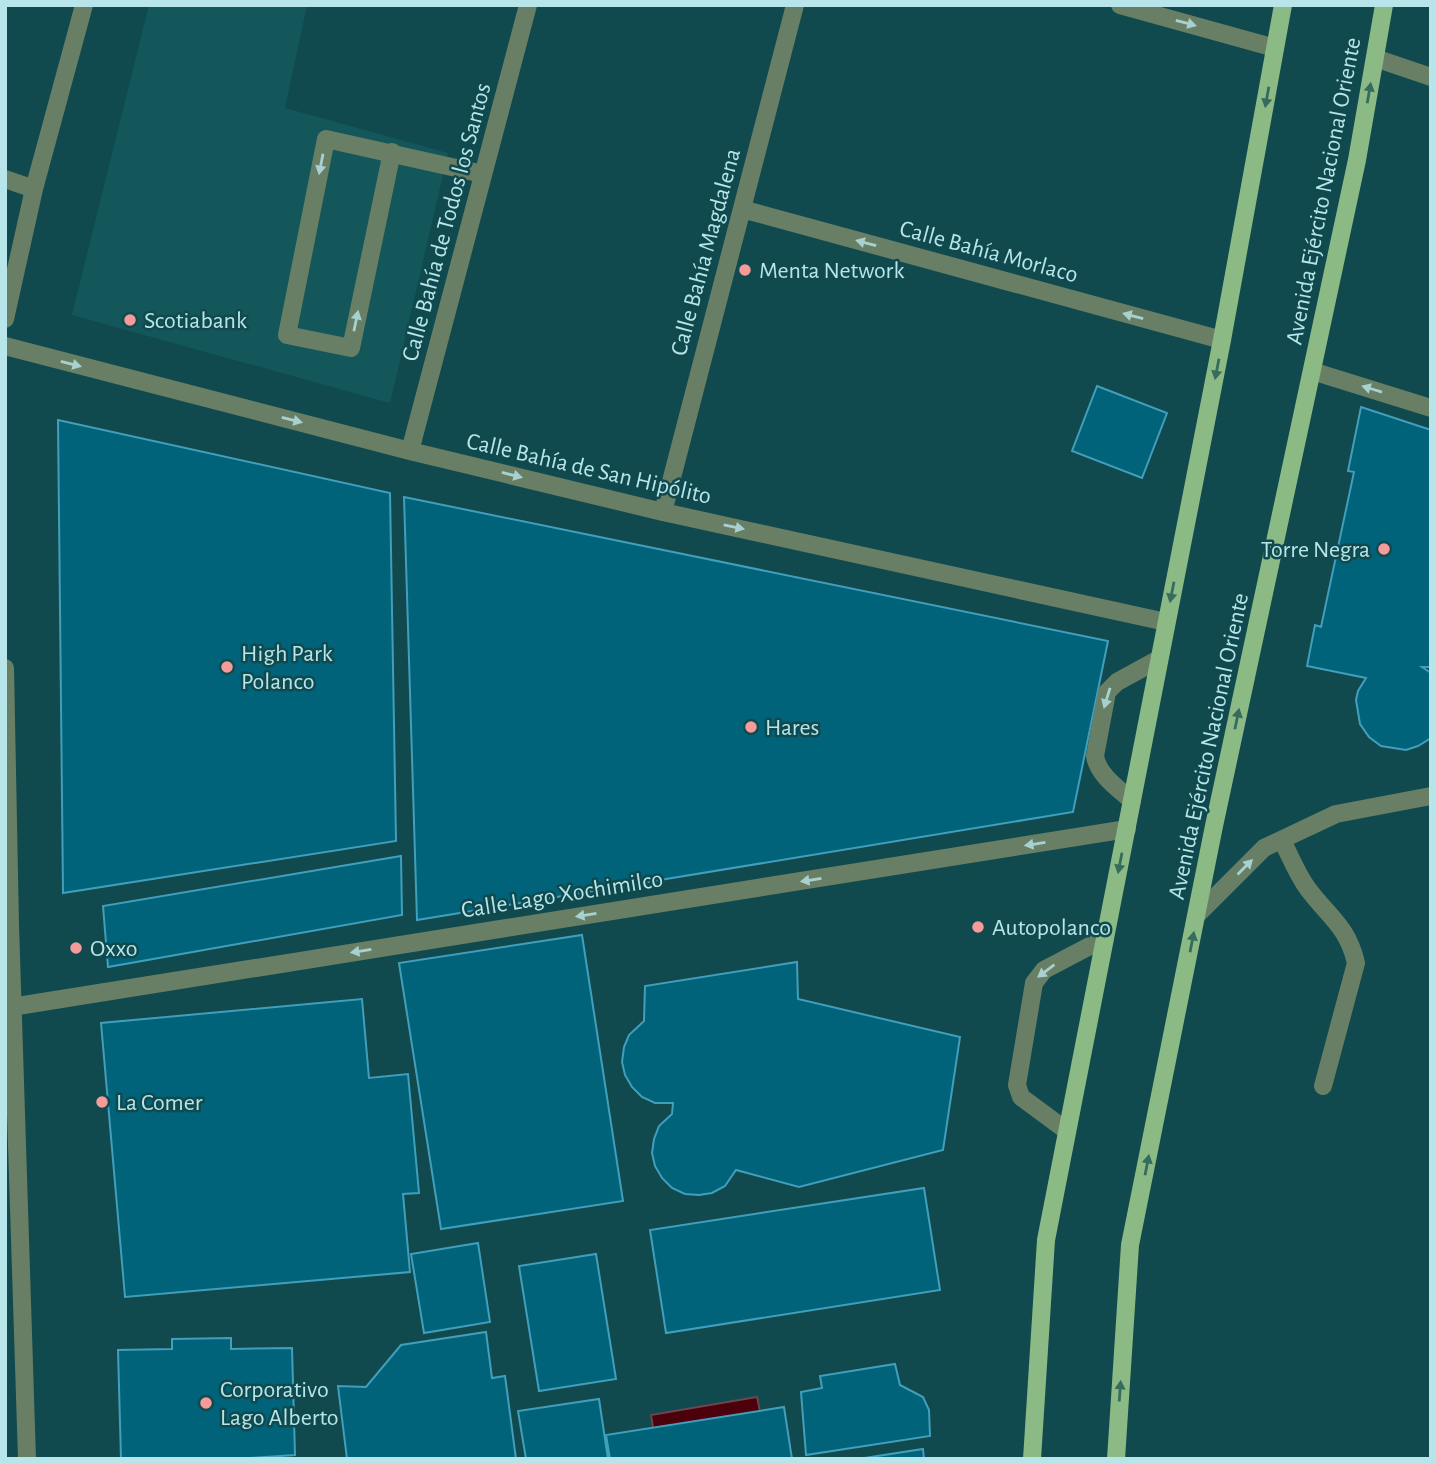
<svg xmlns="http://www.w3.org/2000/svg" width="1436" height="1464" viewBox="0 0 1436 1464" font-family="'Alegreya Sans',sans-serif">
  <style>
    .built { fill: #14575b }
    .water { fill: #4c000b; stroke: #6c454e; stroke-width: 2 }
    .building { fill: #01637a; stroke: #429eba; stroke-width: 2 }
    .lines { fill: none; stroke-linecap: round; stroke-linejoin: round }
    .minor { stroke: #687f65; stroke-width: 18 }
    .major { stroke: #8cba85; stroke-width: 18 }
    .oneway { fill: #a7d1cf }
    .oneway2 { fill: #356c5e }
    .poi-dot { fill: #f59b99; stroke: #104a4e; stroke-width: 2.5 }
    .labels { text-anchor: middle; stroke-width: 5; stroke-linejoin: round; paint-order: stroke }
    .street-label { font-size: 24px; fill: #b7e5e9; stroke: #104a4e }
    .poi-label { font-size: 24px; fill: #b7e5e9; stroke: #104a4e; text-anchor: start }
  </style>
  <rect width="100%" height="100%" fill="#104a4e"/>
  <!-- built -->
  <path class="built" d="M149 5H307L285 108 448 153 390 403 72 315Z"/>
  <!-- water -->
  <path class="water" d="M757 1397 768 1450 658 1459 651 1415Z"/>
  <!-- building -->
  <path class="building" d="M1097 386 1167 413 1142 478 1072 451Z
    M1361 407 1431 430V667H1422L1431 673V738L1418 746 1406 750 1381 746 1369 737 1360 724 1356 700 1358 691 1366 678 1307 666 1315 625 1321 627 1354 472 1348 471Z
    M58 420 390 493 396 841 63 893Z
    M404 497 1108 641 1073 812 417 920Z
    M401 856 402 915 108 967 103 906Z
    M582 935 623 1201 441 1229 399 963Z
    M797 962 798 999 960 1037 943 1150 799 1187 736 1170 725 1186 712 1193 699 1195 685 1194 672 1188 662 1178 655 1166 652 1153 654 1139 659 1126 672 1114 673 1103H655L642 1097 632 1087 625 1075 622 1062 624 1047 629 1035 644 1021 645 986Z
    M362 999 369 1078 408 1074 419 1193 403 1194 410 1272 125 1297 101 1023Z
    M924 1188 940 1290 666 1333 650 1230Z
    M478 1243 490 1322 424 1333 411 1254Z
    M596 1254 616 1379 539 1391 519 1266Z
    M486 1332 492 1378 505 1376 516 1459H347L338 1386 366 1387 401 1345Z
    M231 1338V1349L292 1348 295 1455 234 1459H121L118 1350 172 1349V1339Z
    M895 1364 900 1385 923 1397 929 1410 930 1436 806 1455 801 1392 822 1388 820 1376Z
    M599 1399 608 1459H526L518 1411Z
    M784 1407 792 1459H610L606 1435Z
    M923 1449 924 1459H858Z"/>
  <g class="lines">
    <!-- minor -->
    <path class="minor" d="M1120 5 1275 48
      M1375 58 1431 77
      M392 152 351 348 287 335 326 139 483 174
      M5 179 34 189
      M742 209 1222 340
      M5 319 34 189 84 5
      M5 346 410 451 663 512 1166 622
      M1312 371 1431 408
      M410 451 528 5
      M663 512 795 5
      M5 668 10 925 27 1459
      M1132 801C1118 788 1098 775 1095 756L1107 692 1117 682 1159 659
      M1282 840C1290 856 1297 874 1308 889 1329 917 1348 927 1356 963L1323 1086
      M1197 915 1264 848 1336 814 1431 796
      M5 1008 1127 829
      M1067 1131 1021 1097 1017 1085 1034 983 1044 970 1105 938"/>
    <!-- major -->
    <path class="major" d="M1032 1459 1046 1240 1222 340 1283 5
      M1116 1459 1130 1245 1214 826 1357 160 1384 5"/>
  </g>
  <!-- one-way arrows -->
  <defs><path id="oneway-solid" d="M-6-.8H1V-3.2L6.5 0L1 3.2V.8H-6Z" transform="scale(1.75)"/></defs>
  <g class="oneway">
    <use href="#oneway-solid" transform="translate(1186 23) rotate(15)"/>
    <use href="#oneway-solid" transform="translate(321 164) rotate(101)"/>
    <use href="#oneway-solid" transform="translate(866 243) rotate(-165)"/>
    <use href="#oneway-solid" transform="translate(1133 316) rotate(-165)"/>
    <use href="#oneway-solid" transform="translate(356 321) rotate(-78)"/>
    <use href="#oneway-solid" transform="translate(71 364) rotate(14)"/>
    <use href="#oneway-solid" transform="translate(1372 389) rotate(-163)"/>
    <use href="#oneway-solid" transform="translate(292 420) rotate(14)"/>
    <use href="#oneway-solid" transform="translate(512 475) rotate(14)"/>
    <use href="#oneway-solid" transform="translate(734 527) rotate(12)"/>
    <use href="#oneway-solid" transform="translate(1107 698) rotate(107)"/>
    <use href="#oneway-solid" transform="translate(1035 844) rotate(171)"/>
    <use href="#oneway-solid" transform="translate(1245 867) rotate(-45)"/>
    <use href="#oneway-solid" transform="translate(811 880) rotate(171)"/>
    <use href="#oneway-solid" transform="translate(586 915) rotate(171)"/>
    <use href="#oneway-solid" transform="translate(361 951) rotate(171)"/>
    <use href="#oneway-solid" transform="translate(1046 971) rotate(143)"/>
  </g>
  <g class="oneway2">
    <use href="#oneway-solid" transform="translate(1369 93) rotate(-80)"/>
    <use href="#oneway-solid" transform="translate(1267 97) rotate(100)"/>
    <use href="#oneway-solid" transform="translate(1217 369) rotate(101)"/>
    <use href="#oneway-solid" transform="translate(1172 592) rotate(101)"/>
    <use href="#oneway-solid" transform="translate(1237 719) rotate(-78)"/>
    <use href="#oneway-solid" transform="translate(1120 863) rotate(101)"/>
    <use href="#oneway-solid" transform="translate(1192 942) rotate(-79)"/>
    <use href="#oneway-solid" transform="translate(1147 1165) rotate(-79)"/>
    <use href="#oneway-solid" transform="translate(1120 1391) rotate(-86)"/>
  </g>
  <!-- markers -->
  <g class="poi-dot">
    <circle cx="745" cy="270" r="7"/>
    <circle cx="130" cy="320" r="7"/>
    <circle cx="1384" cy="549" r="7"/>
    <circle cx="227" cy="667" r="7"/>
    <circle cx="751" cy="727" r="7"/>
    <circle cx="978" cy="927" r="7"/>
    <circle cx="76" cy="948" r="7"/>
    <circle cx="102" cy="1102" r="7"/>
    <circle cx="206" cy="1403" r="7"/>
  </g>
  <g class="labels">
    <!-- street labels -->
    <g class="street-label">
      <text transform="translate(1323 191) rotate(-79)" y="8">Avenida Ejército Nacional Oriente</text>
      <text transform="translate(446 222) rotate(-75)" y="8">Calle Bahía de Todos los Santos</text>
      <text transform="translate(989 251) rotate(15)" y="8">Calle Bahía Morlaco</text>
      <text transform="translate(705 252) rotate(-75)" y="8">Calle Bahía Magdalena</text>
      <text transform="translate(589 468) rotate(13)" y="8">Calle Bahía de San Hipólito</text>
      <text transform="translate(1208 746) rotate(-78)" y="8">Avenida Ejército Nacional Oriente</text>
      <text transform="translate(562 894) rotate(-9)" y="8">Calle Lago Xochimilco</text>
    </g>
    <!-- poi labels -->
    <g class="poi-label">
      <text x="759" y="278">Menta Network</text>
      <text x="144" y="328">Scotiabank</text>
      <text x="1370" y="557" text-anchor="end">Torre Negra</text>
      <text x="241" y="661">High Park<tspan x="241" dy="28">Polanco</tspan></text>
      <text x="765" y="735">Hares</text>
      <text x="992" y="935">Autopolanco</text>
      <text x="90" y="956">Oxxo</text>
      <text x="116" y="1110">La Comer</text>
      <text x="220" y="1397">Corporativo<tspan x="220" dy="28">Lago Alberto</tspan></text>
    </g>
  </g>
  <!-- border -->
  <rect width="1436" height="1464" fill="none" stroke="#b7e5e9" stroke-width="14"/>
</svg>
